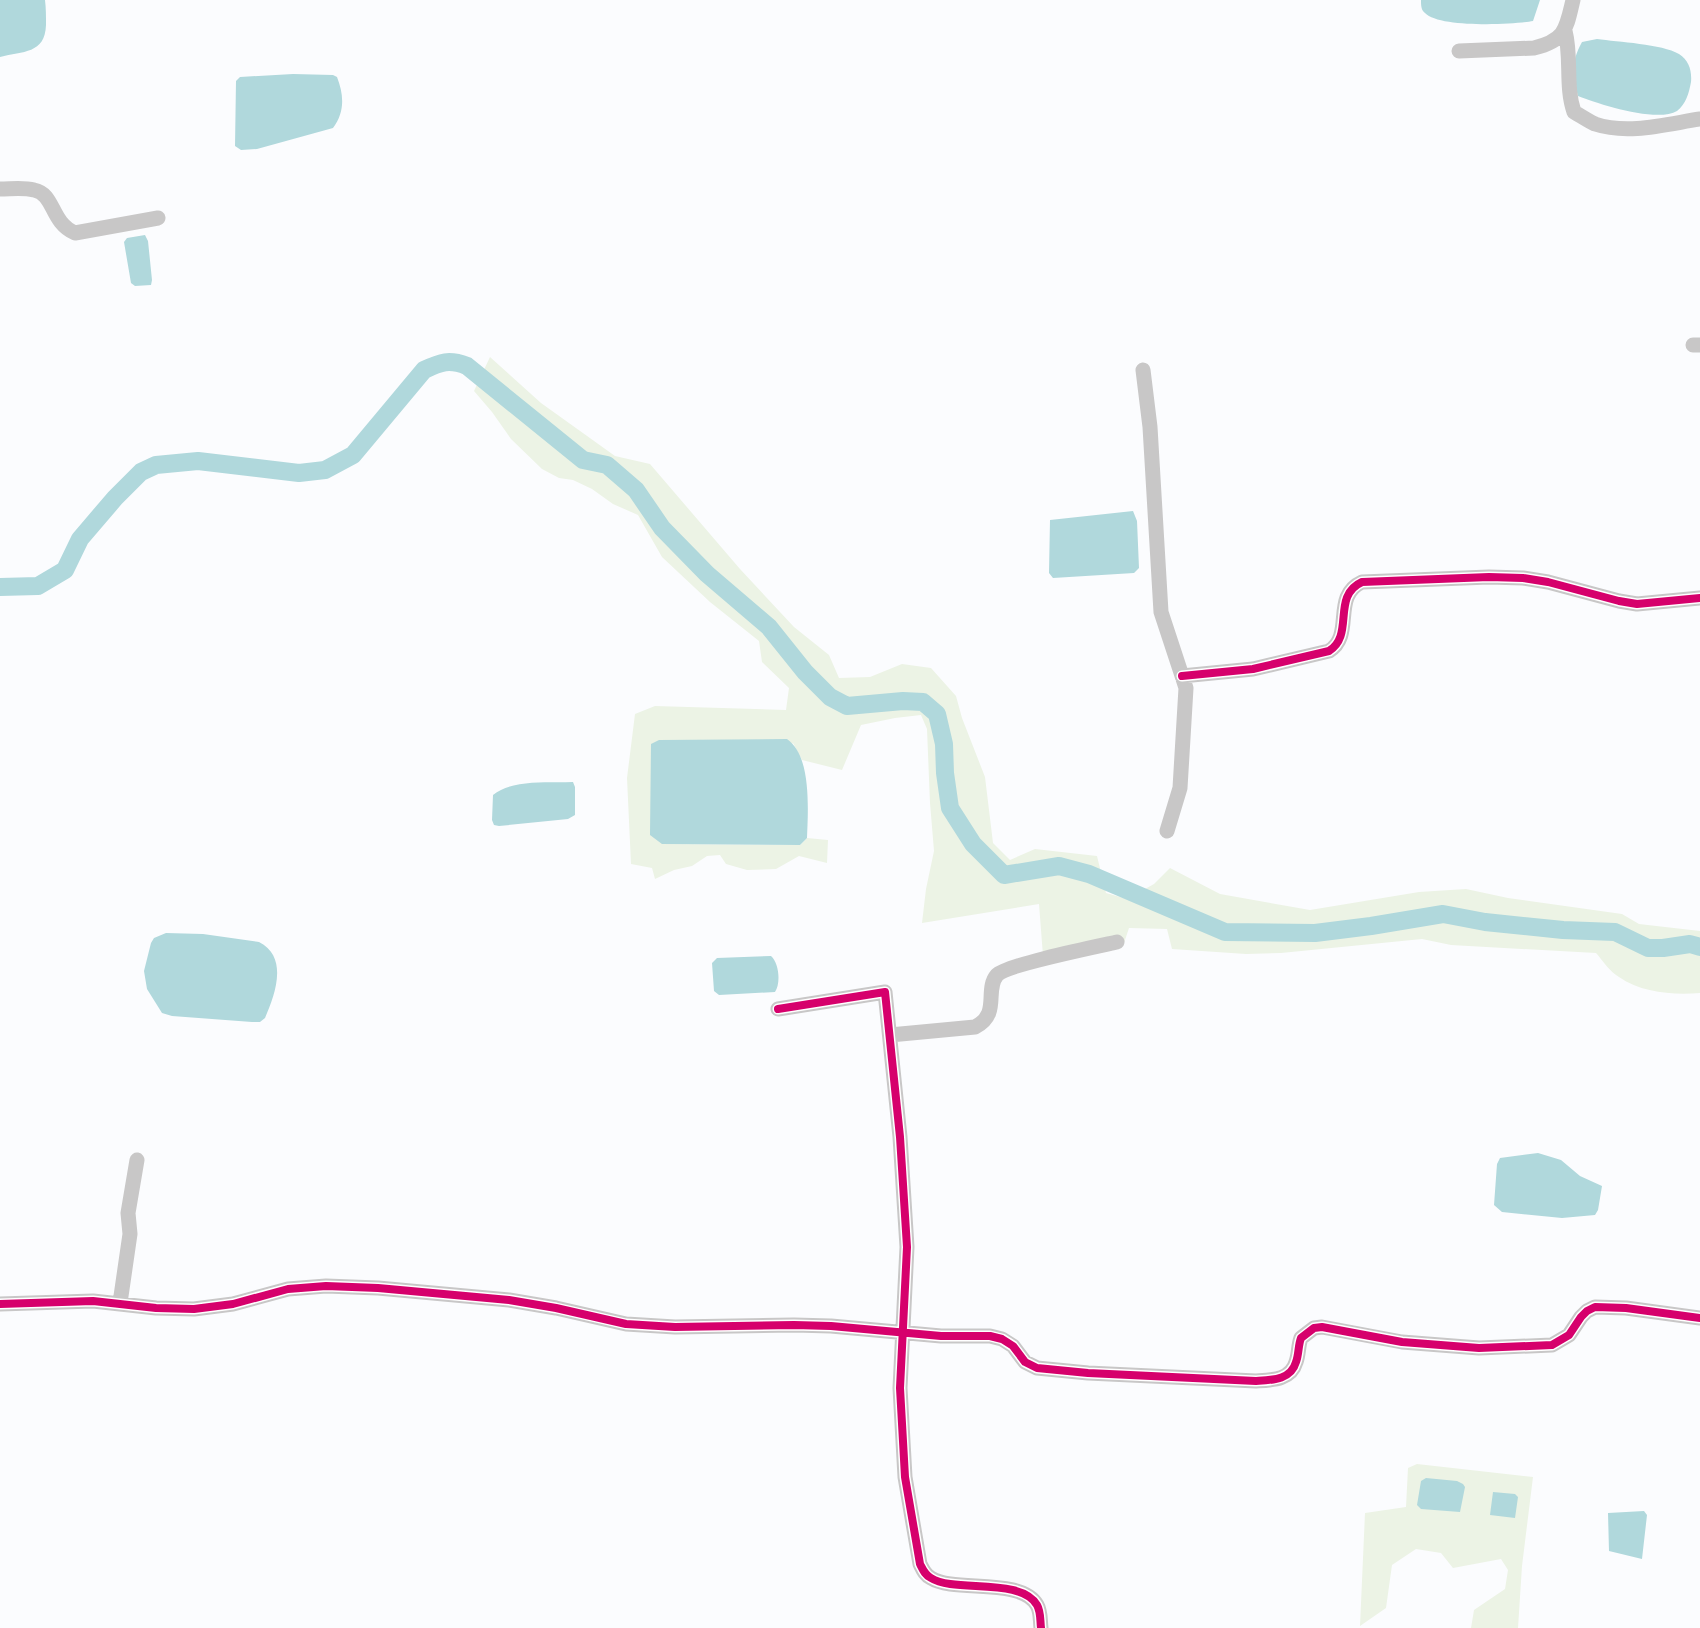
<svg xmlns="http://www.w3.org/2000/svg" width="1700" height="1628" viewBox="0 0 1700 1628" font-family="'Source Sans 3',sans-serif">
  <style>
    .green { fill: #ecf3e5 }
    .water { fill: #b0d8dc }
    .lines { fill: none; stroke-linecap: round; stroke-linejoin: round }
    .canal { stroke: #b0d8dc; stroke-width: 18 }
    .street { stroke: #c8c7c7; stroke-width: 15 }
    .cycleway-casing { stroke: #fff; stroke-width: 11 }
    .cycleway { stroke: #d6006c; stroke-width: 8 }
  </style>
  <rect width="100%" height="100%" fill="#fbfcfe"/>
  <!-- green -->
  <path class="green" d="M490 357 541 403 615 456 650 464 740 569 794 627 829 655 839 678 870 677 902 664 931 668 956 696 962 718 985 777 993 843 1010 860 1035 849 1097 856 1106 893 1127 899 1154 884 1170 868 1220 894 1310 910 1419 892 1466 889 1508 898 1622 914 1639 924 1700 931V993C1673 995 1642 993 1619 977 1610 972 1603 961 1596 953L1451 945 1422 939 1281 953 1246 954 1172 949 1167 929 1129 928 1123 946 1043 956 1039 904 922 923 926 889 934 851 930 803 927 729 921 715 895 718 861 725 842 770 802 760 793 743 662 844 800 845 807 838 828 840 827 863 799 856 776 869 747 870 726 864 720 855 707 856 692 866 674 870 655 879 652 868 631 864 627 778 635 714 655 706 786 710 789 688 762 662 759 641 710 602 662 557 638 515 613 504 592 489 573 480 559 478 542 469 511 439 492 412 474 391Z
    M1417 1464 1533 1477 1522 1566 1518 1628H1471L1474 1610 1505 1589 1508 1570 1501 1559 1453 1568 1441 1553 1416 1549 1392 1565 1386 1608 1360 1626 1365 1513 1406 1507 1408 1468Z"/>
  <!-- water -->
  <path class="water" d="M0 0H45C46 8 46 16 46 25 45 54 23 51 0 57Z
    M1421 0H1540L1533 21C1513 25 1439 28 1425 13 1421 10 1421 5 1421 0Z
    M1597 39C1618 42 1662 44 1679 54 1689 60 1692 71 1691 82 1689 93 1686 104 1677 111 1657 123 1598 104 1578 96 1572 75 1571 62 1582 42Z
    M293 74 333 75 337 77C344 95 345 112 333 128L257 149 241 150 235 146 236 81 240 77Z
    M145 235 148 241 152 280 151 285 135 286 131 283 124 242 127 238Z
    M1133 511 1137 521 1139 568 1134 573 1053 578 1049 573 1050 520Z
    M787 739C812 756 808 811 807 838L800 845 662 844 650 835 651 744 659 740Z
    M573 782 575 787V815L568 819 499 826 494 825 492 820 493 795C513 779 548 783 573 782Z
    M166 933 203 934 259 942C289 957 275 995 265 1018L260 1022H252L172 1016 162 1013 147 989 144 971 151 943 154 938Z
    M771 956C779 963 781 983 775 992L719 995 714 991 712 963 717 958Z
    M1538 1153 1561 1160 1580 1176 1602 1186 1598 1210 1595 1215 1562 1218 1502 1212 1494 1205 1497 1164 1500 1158Z
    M1426 1478 1457 1481 1463 1484 1465 1487 1460 1512 1421 1509 1417 1505 1421 1481Z
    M1493 1492 1515 1494 1518 1497 1515 1518 1490 1515Z
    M1644 1511 1647 1515 1642 1559 1609 1551 1608 1513Z"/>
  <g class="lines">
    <!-- canal -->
    <path class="canal" d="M0 587 38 586 65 570 80 539 115 498 141 472 156 465 198 461 299 473 325 470 353 455 424 370C441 362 449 359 467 366L583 460 607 465 636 490 662 528 707 574 769 627 805 672 830 697 847 706 903 701 923 702 937 714 944 744 945 773 950 808 973 844 1004 875 1059 866 1089 874 1225 932 1315 933 1371 926 1443 914 1485 922 1563 930 1615 932 1648 948H1663L1690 944 1700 947"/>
    <!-- street -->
    <path class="street" d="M1565 31C1572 58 1565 86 1574 112 1581 116 1588 121 1595 124 1628 135 1667 124 1700 119
      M1459 51 1534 48C1566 40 1566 29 1573 0
      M0 189C11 189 23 187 34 190 55 194 50 222 75 233L158 218
      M1693 345H1700
      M1143 370 1150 427 1161 612 1186 688 1180 788 1167 831
      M1182 676 1253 669 1329 651C1355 635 1331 596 1362 582L1489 577 1523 578 1548 582 1619 601 1637 604 1700 598
      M778 1009 885 992 900 1137 907 1247 900 1388 905 1477 920 1564C923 1570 925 1575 931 1578 954 1593 1021 1577 1037 1605 1041 1612 1040 1620 1041 1628
      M890 1035 975 1027C1001 1014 984 990 997 975 1006 965 1099 946 1117 942
      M120 1303 130 1234 128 1213 137 1160
      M0 1304 93 1301 156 1308 194 1309 233 1304 288 1289 326 1286 378 1288 509 1300 556 1308 626 1324 675 1327 794 1325 831 1326 941 1336H990L1002 1339 1013 1346 1025 1362 1037 1368 1088 1373 1256 1381C1272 1380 1291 1380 1296 1362 1299 1354 1298 1346 1301 1338L1314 1328 1322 1327 1402 1342 1479 1348 1552 1345 1569 1335 1581 1317 1587 1311 1595 1307 1626 1308 1700 1318"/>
    <!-- cycleway casing -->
    <g class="cycleway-casing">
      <path id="cycleway" d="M1182 676 1253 669 1329 651C1355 635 1331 596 1362 582L1489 577 1523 578 1548 582 1619 601 1637 604 1700 598
        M778 1009 885 992 900 1137 907 1247 900 1388 905 1477 920 1564C923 1570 925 1575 931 1578 954 1593 1021 1577 1037 1605 1041 1612 1040 1620 1041 1628
        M0 1304 93 1301 156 1308 194 1309 233 1304 288 1289 326 1286 378 1288 509 1300 556 1308 626 1324 675 1327 794 1325 831 1326 941 1336H990L1002 1339 1013 1346 1025 1362 1037 1368 1088 1373 1256 1381C1272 1380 1291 1380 1296 1362 1299 1354 1298 1346 1301 1338L1314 1328 1322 1327 1402 1342 1479 1348 1552 1345 1569 1335 1581 1317 1587 1311 1595 1307 1626 1308 1700 1318"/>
    </g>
    <!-- cycleway -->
    <use href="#cycleway" class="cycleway"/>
  </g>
</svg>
